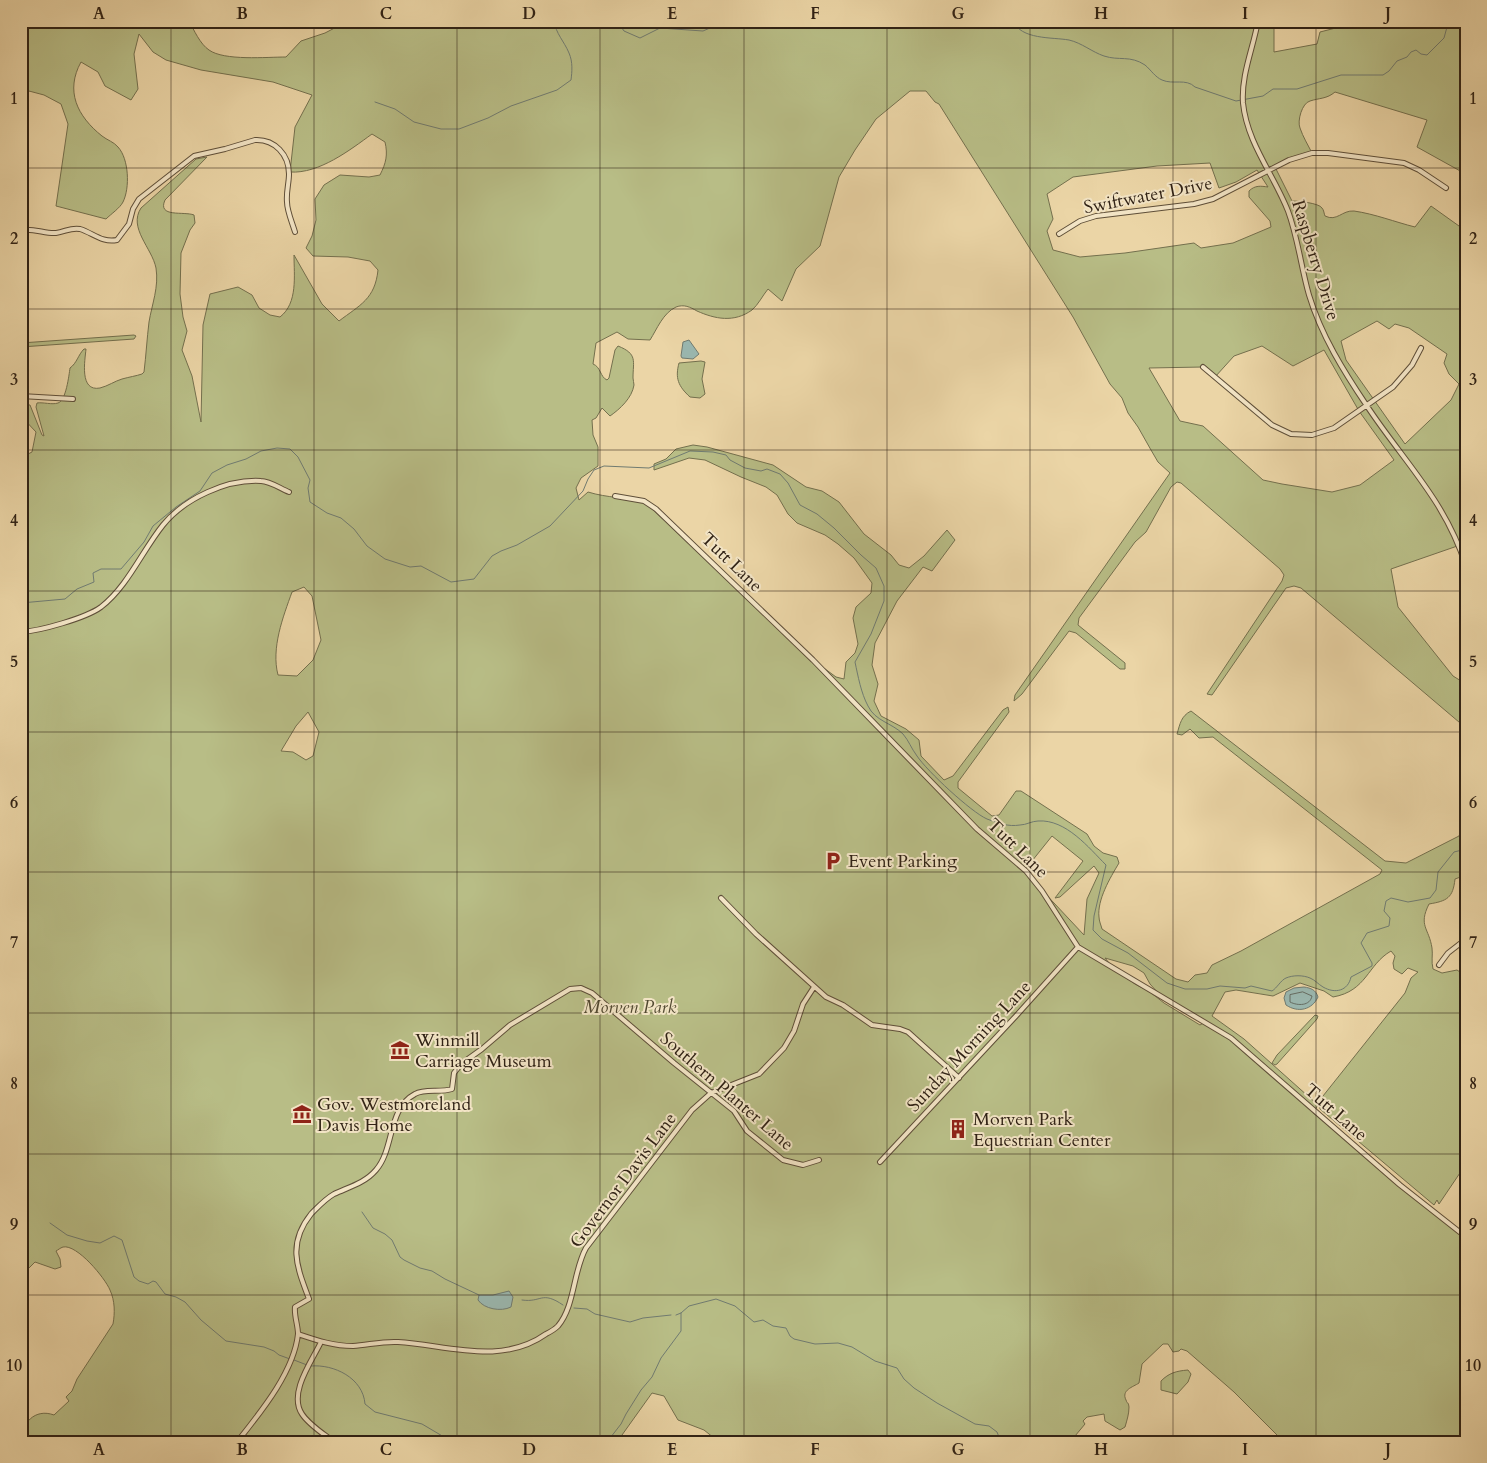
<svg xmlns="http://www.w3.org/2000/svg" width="1487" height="1463" viewBox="0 0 1487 1463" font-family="Cardo,serif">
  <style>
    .green { fill: #b8bd86; stroke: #74704e; fill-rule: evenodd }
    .water { fill: #9ab7af; stroke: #707b71 }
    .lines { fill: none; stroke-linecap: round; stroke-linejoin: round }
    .shore { stroke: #656c62; stroke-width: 1 }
    .stream { stroke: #707b71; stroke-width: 1 }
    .street-casing { stroke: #5f4f39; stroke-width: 6 }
    .street { stroke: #f2e4c5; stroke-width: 4 }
    .grid { fill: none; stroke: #302215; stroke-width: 1; stroke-opacity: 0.55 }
    .labels { text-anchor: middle; stroke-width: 4; stroke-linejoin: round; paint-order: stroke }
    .street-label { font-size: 18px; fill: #302215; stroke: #f2e4c5 }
    .poi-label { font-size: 18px; fill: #302215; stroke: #f2e4c5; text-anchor: start }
    .park-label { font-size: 18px; font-style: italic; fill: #524931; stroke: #f2e4c5 }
    .neatline { fill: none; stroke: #302215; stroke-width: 2 }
    .grid-label { font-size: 16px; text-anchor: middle; font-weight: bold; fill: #302215 }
  </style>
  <rect width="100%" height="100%" fill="#ebd5a6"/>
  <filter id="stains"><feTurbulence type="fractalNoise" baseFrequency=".004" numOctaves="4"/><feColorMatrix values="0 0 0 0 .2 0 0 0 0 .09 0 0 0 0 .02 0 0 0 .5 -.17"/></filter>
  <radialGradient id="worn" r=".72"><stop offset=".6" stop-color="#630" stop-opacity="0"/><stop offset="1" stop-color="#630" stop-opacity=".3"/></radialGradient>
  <!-- green -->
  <path class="green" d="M21 21H189C194 30 200 44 209 50 224 61 267 57 286 57L301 41 325 33 348 21H1274V52L1317 44 1320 32 1363 21H1466V170L1462 172 1417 147 1427 120 1335 92C1327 99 1319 98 1310 101 1302 103 1297 121 1300 128 1303 137 1308 145 1312 153L1275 167 1292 201C1298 201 1319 203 1322 208 1324 210 1324 214 1325 216 1337 222 1342 210 1354 211 1375 214 1395 222 1415 227L1431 206 1466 231V543L1391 569 1398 607 1453 676 1466 684V728L1301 588 1294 586 1286 588 1212 695 1207 694 1282 581 1284 575 1280 569 1181 483 1177 482 1171 487 1146 532 1135 542 1079 618 1078 625 1125 663V669H1120L1076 633 1069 631 1022 694 1014 701 1015 695 1170 473 1158 462 1151 450 1138 427 1128 413 1122 398 1110 384 1073 317 939 104 935 102 926 91H910L876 119 855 150 839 177 820 246 796 269 782 301 768 289C763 295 758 305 752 310 734 323 715 319 697 311 690 307 684 304 676 307 663 313 657 329 650 340L628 339 617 332 596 343 593 364C601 367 600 377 607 380L609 378 615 350 618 346C638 354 633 361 633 378 633 380 634 383 634 385 632 398 620 409 610 416L602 408 596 418 592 420 593 435 598 447V466L581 478 576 488 579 500 588 492C607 498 627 497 647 504L813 660 836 677 844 679 846 662 855 653 858 644 853 618 856 607 871 593 872 583 854 558 838 544 825 535 797 523 788 514 777 495 766 487 741 477 705 460 689 458 654 470V464L666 459 676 449 693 445 707 447 773 465 806 487 822 491 839 502 864 534 891 555 899 565 909 568 924 556 947 530 955 540 932 571 923 567 897 601 875 643 872 665 878 684 874 701 881 716 906 729 919 740 921 756 944 780 953 776 1003 710 1008 707 1009 712 958 782V788L992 816 999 815 1016 791H1021L1087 834 1094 846 1103 853 1117 857 1119 863C1110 878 1097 900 1099 917 1099 921 1101 925 1102 929L1176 979 1188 982 1195 975 1207 973 1212 965 1241 951 1380 874 1382 870 1213 737 1199 738 1190 729 1182 735 1177 734C1180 724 1181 716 1191 711L1385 861 1406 863 1459 836 1462 830 1466 827V875L1455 879C1453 898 1447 901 1429 904 1418 926 1429 928 1432 948 1433 955 1431 961 1433 969L1442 973 1457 970 1466 976V1164L1439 1204 1437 1200 1434 1205 1320 1109 1319 1101 1405 993 1411 978 1418 972 1408 968 1402 974 1394 969 1393 963 1395 956 1391 951C1367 965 1367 991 1333 997L1324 991 1300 983 1273 996 1236 990 1225 992 1212 1016 1244 1039 1318 1105 1313 1113 1335 1129 1466 1237V1442H1284L1234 1392 1187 1351 1181 1349 1179 1351 1173 1352 1168 1344H1163L1142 1364 1139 1383C1133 1387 1121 1390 1126 1400 1128 1406 1128 1400 1129 1407 1129 1414 1127 1420 1125 1427L1120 1430 1105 1421 1104 1414 1087 1417 1083 1421 1085 1424 1070 1442H719L704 1430 678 1420 664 1396 652 1393 617 1442H21C21 1423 35 1408 54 1415L69 1401 66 1397 72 1391 77 1379 113 1324C115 1313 115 1301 110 1290 105 1278 77 1244 63 1247 60 1248 58 1250 56 1251L60 1259 61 1267 55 1269 35 1262 21 1276V454L24 456 32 452 36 432 21 416V404L30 405 42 435 44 436 36 407 37 403C43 402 52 405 58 403 66 401 69 375 70 368 77 363 78 355 84 349H86C85 360 79 392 100 388 108 386 115 381 122 379 129 377 136 376 142 374L144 372C146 356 147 338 149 322 152 304 159 287 156 268 152 248 128 228 141 208L196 159 207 157 165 200C157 218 184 211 194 215L195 223 190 230 181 253 180 294 183 317 187 331 182 350 192 376 201 422 203 325 210 294 238 287 252 295 259 308 270 315 280 317C298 303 294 276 294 255L322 304 339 321C360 305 375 299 378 270L370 261 348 257 313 256 306 248 312 236 316 220 315 199 324 185 340 175 369 177 380 175C386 163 388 155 385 142L372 134C350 150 319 174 290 172L295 127 312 95 273 82 201 70 166 60 153 52 139 34 134 54 138 89 131 100 105 86 98 72 81 62C65 91 77 116 102 136 107 140 114 142 118 147 129 159 130 188 123 202 120 208 111 214 106 219L56 206 68 124 61 104 44 95 29 91 21 105ZM1210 163 1219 188 1236 182 1257 170 1268 187C1261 186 1255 185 1249 191V197L1270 221 1271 227 1233 243 1201 248 1194 243 1125 253 1080 257 1053 250 1047 231 1053 219 1047 194 1073 177 1157 166ZM1377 321 1389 329 1395 324 1409 328 1447 354 1444 363 1449 374 1459 384 1451 400 1405 444 1346 360 1341 341ZM1262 346 1293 366 1324 350 1359 411 1394 460 1360 485 1332 492 1282 484 1263 480 1203 426 1180 421 1149 368 1203 367 1215 377 1234 356ZM304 587 312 596 321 640 313 660 297 676 278 675C271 648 283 617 292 592ZM308 712 319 732 313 756 306 760 293 752 281 751 296 726ZM1052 836 1083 861 1055 898 1060 897 1094 866 1099 873 1087 899 1084 935 1024 871ZM1105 958 1133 966 1144 973 1150 984 1160 995 1205 1022 1200 1025 1164 1003 1150 992 1135 984 1114 969Z
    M134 335 136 336 134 339 21 347V343Z
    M701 361 705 362 702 379 705 394 700 398 690 397C678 386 675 378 679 363Z
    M1315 1015 1318 1016 1317 1019 1277 1064 1275 1065 1272 1063 1277 1055Z
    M1188 1370 1191 1374 1188 1382 1177 1394 1161 1390V1381C1169 1373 1176 1371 1188 1370Z"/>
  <!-- water -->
  <path class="water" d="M689 340 699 354 693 359 682 358 681 356 683 342Z
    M1304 987C1311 988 1316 990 1318 997 1312 1010 1298 1013 1286 1005L1284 998 1286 992 1294 988Z
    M509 1291 513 1297 511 1307C501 1312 484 1309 478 1300L479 1295H493Z"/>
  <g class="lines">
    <!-- shore -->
    <path class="shore" d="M1303 992 1312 996C1310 1006 1298 1006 1290 1002V995Z"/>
    <!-- stream -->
    <path class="stream" d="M617 21 624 31 640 38 660 28 703 31 726 21
      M958 21C964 25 970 27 976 21
      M1013 21C1021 40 1052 37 1069 40 1082 43 1092 52 1104 56 1119 61 1130 55 1145 65 1151 70 1155 77 1162 80 1173 85 1186 78 1195 87L1236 101 1263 96 1273 89H1297L1341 75H1383L1389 71 1397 61 1407 57 1411 52 1416 50 1421 54 1427 55 1444 38 1447 27 1449 24 1466 25
      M375 102 395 109 414 122 441 129H459L488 118 511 106 557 90 571 80C572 72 573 62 569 53 564 41 556 34 554 21
      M21 603 65 599 77 589 94 582 93 573 101 569H121L144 542 153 526 176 507 200 491 212 473 227 465 246 459 261 451 277 448 290 449 298 457 310 480 308 488 310 502 327 513 341 518 354 529 367 546 385 559 410 567 421 566 451 582 474 579 492 556 501 551 517 545 550 526 583 491 588 479 594 470 604 466 649 468 690 451 713 452 726 455 730 460 745 468 761 471 767 469 780 474 788 483 800 505 817 514 834 528 861 555 876 568 884 586V601L871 634 855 662C858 676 861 693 868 706 875 721 892 723 903 734 909 741 911 748 917 756 927 771 971 812 987 819 998 823 1008 827 1020 825 1026 825 1032 821 1038 821 1066 819 1089 848 1106 865L1094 916 1093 930 1102 939 1128 953 1167 983 1185 989H1207L1220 986 1245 988 1251 986 1272 991C1277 988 1281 980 1286 978 1293 975 1303 975 1310 978 1315 980 1318 984 1323 987 1335 994 1348 991 1351 977L1372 966V963L1361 943 1367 933 1389 926 1390 918 1384 911 1386 901 1391 898 1408 902 1430 898 1436 890 1438 872 1454 852 1466 849
      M362 1212 373 1228 385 1234 392 1240 400 1257 404 1260 420 1268 432 1271 445 1279 479 1295
      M50 1223 67 1235 87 1241 100 1243 114 1236 122 1240 134 1277 139 1281 148 1284 153 1281 156 1282 165 1294 176 1297 185 1302 201 1320 226 1341 264 1347 274 1351 279 1355 290 1359
      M522 1300C542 1303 541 1290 563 1305
      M574 1308 587 1309 595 1314 630 1322 643 1318 671 1315
      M676 1315 681 1313 689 1306 716 1299 735 1306 754 1322 763 1320 773 1326 786 1328 790 1336 794 1339 815 1344 838 1343 852 1347 875 1361 897 1368 904 1379 914 1388 937 1403 975 1424 989 1426 997 1432 1001 1442
      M294 1360 307 1365
      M311 1366C334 1364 363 1378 365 1404L375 1412 422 1424 444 1437 456 1442
      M607 1442 621 1424 626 1414 641 1390 652 1377 661 1358 681 1331V1313"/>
    <!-- street casing -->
    <g class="street-casing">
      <path id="street" d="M1258 21C1253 49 1241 75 1243 103 1247 143 1274 175 1288 211 1298 238 1301 267 1309 295 1321 335 1344 372 1367 406 1404 462 1445 500 1466 566
        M21 230C35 228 45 234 56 233 65 232 71 227 80 229 93 233 102 243 117 240L129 224 133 209 139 199 194 156 225 149 255 140C275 139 289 155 289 174 289 183 286 192 287 202 287 211 292 222 295 232
        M1059 234 1080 221 1096 216 1194 204 1213 199 1289 160 1312 153H1328L1404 163 1419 170 1446 188
        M1203 367 1272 425 1291 434 1312 435 1334 428 1393 387 1412 365 1421 348
        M21 396 73 399
        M615 496 644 501 656 509 813 660 977 829 1026 871 1042 891 1078 947 1231 1038 1400 1185 1466 1237
        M21 632C40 631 86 618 101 607 128 586 142 551 163 525 185 498 227 479 261 481 270 481 281 489 289 492
        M721 898 756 934 826 997 843 1005 872 1025 900 1029 908 1032 959 1078
        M1439 965 1448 953 1466 939
        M880 1162 1016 1016 1078 947
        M298 1334C316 1340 333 1346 353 1346 368 1345 383 1341 398 1342 447 1345 501 1366 546 1334 550 1332 555 1329 558 1326 575 1306 573 1271 586 1248L692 1110 711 1093 759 1074 784 1048 794 1031 803 1004 814 987
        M321 1342C312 1361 288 1393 302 1414 309 1425 324 1434 334 1442
        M237 1442C260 1413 294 1372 298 1334 298 1325 294 1316 295 1307L309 1299C297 1267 287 1244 311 1214 318 1207 325 1199 334 1194 349 1187 365 1183 376 1170 395 1148 387 1109 415 1094 425 1088 440 1093 452 1089L454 1073 461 1064 482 1049 510 1025 570 989 581 988 592 993 674 1063 734 1111 747 1131 783 1160 803 1165 819 1160"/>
    </g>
    <!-- street -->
    <use href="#street" class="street"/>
  </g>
  <!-- grid -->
  <path class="grid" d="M171 21V1442M314 21V1442M457 21V1442M600 21V1442M744 21V1442M887 21V1442M1030 21V1442M1173 21V1442M1316 21V1442M21 168H1466M21 309H1466M21 450H1466M21 591H1466M21 732H1466M21 872H1466M21 1013H1466M21 1154H1466M21 1295H1466"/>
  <!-- icons -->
  <defs>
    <g id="parking-bare" transform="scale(1.5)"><path d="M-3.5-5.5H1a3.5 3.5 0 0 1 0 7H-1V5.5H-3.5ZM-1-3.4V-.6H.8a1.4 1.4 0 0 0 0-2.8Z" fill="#8f2418" stroke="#f2e4c5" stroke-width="2.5" paint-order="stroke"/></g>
    <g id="museum-bare" transform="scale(1.5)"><path d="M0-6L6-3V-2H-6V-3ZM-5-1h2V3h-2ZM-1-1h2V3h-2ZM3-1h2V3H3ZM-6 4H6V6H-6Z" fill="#8f2418" stroke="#f2e4c5" stroke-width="2.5" paint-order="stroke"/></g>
    <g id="building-bare" transform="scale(1.5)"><path d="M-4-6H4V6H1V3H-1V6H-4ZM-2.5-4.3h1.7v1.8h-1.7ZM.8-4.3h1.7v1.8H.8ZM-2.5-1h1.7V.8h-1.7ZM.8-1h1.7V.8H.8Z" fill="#8f2418" stroke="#f2e4c5" stroke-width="2.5" paint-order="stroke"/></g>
  </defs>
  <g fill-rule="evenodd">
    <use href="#parking-bare" x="833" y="861"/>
    <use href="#museum-bare" x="400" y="1050"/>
    <use href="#museum-bare" x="302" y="1114"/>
    <use href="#building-bare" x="958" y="1129"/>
  </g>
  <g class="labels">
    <!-- street labels -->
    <g class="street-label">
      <text transform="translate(1148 195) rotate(-11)" y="6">Swiftwater Drive</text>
      <text transform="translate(1316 260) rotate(73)" y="6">Raspberry Drive</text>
      <text transform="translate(732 562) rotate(44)" y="6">Tutt Lane</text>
      <text transform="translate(1018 848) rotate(44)" y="6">Tutt Lane</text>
      <text transform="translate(969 1046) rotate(-47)" y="6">Sunday Morning Lane</text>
      <text transform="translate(727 1091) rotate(41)" y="6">Southern Planter Lane</text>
      <text transform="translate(1336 1112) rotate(41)" y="6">Tutt Lane</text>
      <text transform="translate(623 1180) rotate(-53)" y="6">Governor Davis Lane</text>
    </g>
    <!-- poi labels -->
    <g class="poi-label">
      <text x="848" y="867">Event Parking</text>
      <text x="415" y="1046">Winmill<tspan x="415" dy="21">Carriage Museum</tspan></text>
      <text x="317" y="1110">Gov. Westmoreland<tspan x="317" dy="21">Davis Home</tspan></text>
      <text x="973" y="1125">Morven Park<tspan x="973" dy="21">Equestrian Center</tspan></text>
    </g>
    <!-- park labels -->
    <g class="park-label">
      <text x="630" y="1013">Morven Park</text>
    </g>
  </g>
  <!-- margin -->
  <rect width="1487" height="1463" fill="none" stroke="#ebd5a6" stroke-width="55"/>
  <rect x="28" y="28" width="1432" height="1408" class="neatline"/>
  <g class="grid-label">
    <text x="99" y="19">A</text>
    <text x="242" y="19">B</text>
    <text x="386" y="19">C</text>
    <text x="529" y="19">D</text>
    <text x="672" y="19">E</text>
    <text x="815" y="19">F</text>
    <text x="958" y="19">G</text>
    <text x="1101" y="19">H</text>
    <text x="1245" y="19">I</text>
    <text x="1388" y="19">J</text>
    <text x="14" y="104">1</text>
    <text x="1473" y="104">1</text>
    <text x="14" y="244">2</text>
    <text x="1473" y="244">2</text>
    <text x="14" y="385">3</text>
    <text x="1473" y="385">3</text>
    <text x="14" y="526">4</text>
    <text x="1473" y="526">4</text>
    <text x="14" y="667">5</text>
    <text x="1473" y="667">5</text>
    <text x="14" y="808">6</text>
    <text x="1473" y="808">6</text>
    <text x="14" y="948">7</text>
    <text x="1473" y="948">7</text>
    <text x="14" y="1089">8</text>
    <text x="1473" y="1089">8</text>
    <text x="14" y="1230">9</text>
    <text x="1473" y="1230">9</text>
    <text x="14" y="1371">10</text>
    <text x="1473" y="1371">10</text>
    <text x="99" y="1455">A</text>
    <text x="242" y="1455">B</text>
    <text x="386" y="1455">C</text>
    <text x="529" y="1455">D</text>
    <text x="672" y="1455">E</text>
    <text x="815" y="1455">F</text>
    <text x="958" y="1455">G</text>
    <text x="1101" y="1455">H</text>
    <text x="1245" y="1455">I</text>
    <text x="1388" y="1455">J</text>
  </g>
  <rect width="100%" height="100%" filter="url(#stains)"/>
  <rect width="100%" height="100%" fill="url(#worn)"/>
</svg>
